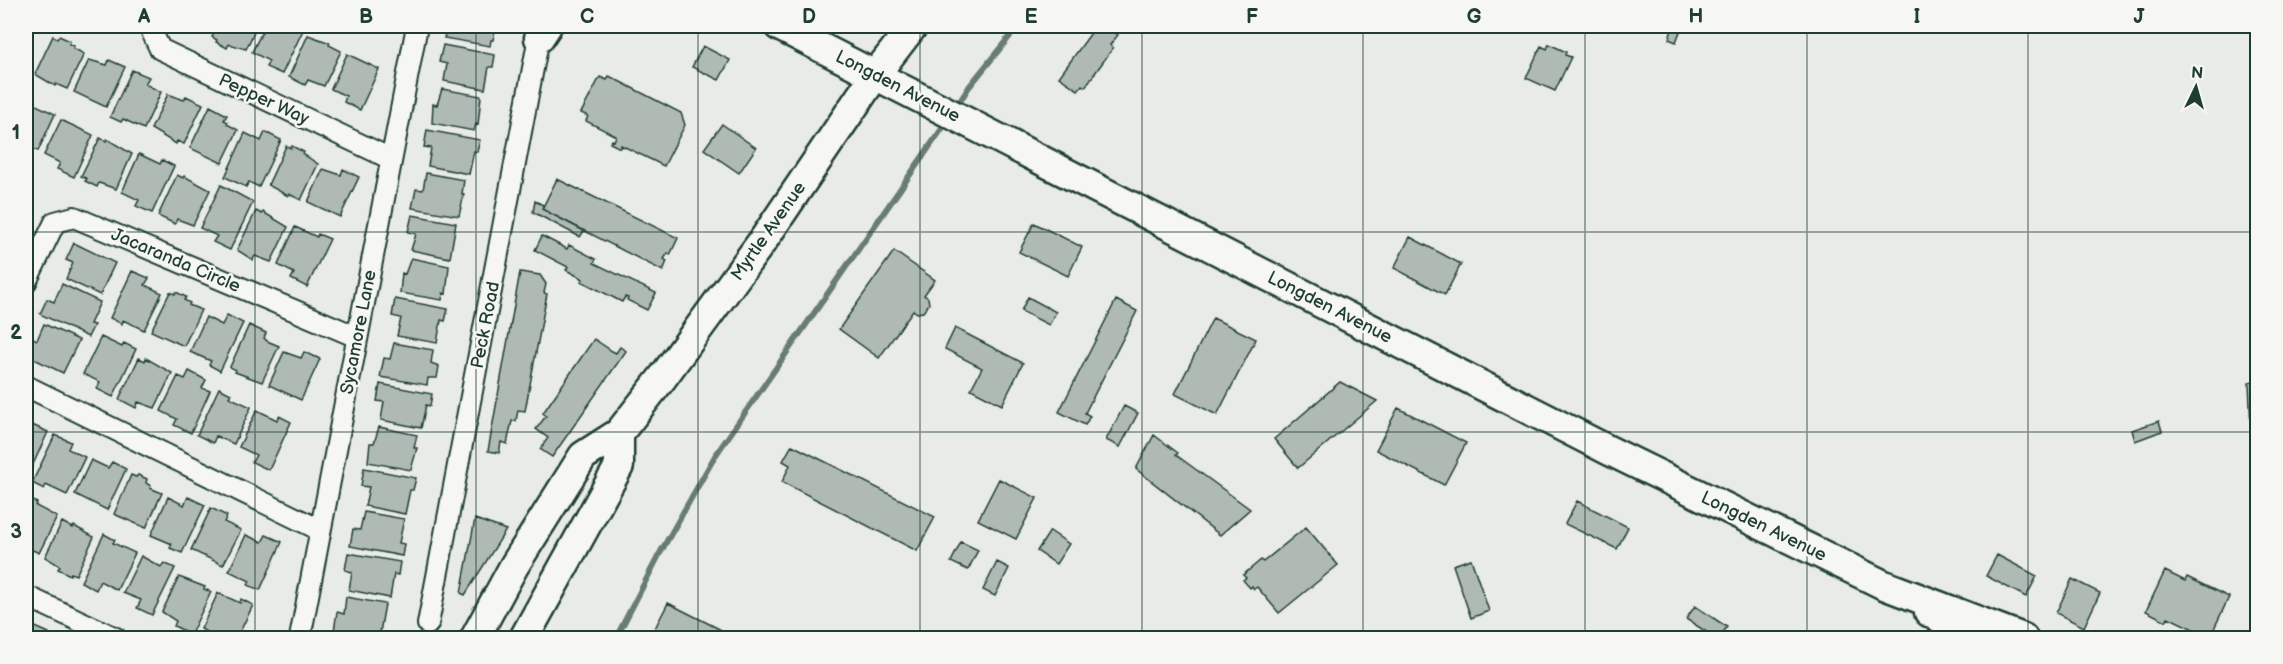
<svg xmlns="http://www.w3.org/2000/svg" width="2283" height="664" viewBox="0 0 2283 664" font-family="'Balsamiq Sans',sans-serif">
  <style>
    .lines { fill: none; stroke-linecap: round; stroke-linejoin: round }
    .stream { stroke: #687c75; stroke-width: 6 }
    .building { fill: #b0bab5; stroke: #1f3d34; stroke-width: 1.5 }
    .street-casing { stroke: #1f3d34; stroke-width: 24 }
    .secondary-casing { stroke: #1f3d34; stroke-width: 33 }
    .street { stroke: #f6f6f2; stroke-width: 20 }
    .secondary { stroke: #f6f6f2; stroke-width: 28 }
    .grid { fill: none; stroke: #1f3d34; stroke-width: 1.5; stroke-opacity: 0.55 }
    .labels { text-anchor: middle; stroke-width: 5; stroke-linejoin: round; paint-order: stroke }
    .street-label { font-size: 18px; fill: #1f3d34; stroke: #f6f6f2 }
    .neatline { fill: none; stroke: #1f3d34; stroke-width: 2 }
    .grid-label { font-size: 20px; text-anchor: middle; font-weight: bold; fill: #1f3d34 }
  </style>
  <rect width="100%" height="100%" fill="#e9ebe7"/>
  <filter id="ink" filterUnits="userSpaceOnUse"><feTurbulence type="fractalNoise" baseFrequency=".0167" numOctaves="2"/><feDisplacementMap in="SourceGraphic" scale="12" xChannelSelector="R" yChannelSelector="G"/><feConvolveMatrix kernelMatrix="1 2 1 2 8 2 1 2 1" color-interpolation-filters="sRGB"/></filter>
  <g filter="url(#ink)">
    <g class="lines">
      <!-- stream -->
      <path class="stream" d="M955 109 969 87 1018 26
        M616 638 659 555 715 456 948 120"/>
    </g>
    <!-- building -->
    <path class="building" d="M218 26H257L246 49 229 44 227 48 216 42 217 40 212 37Z
      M265 26H305L282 74 266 67 269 61 252 52Z
      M447 26H496L493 40H491L490 46 444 38Z
      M1096 26H1105L1118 35 1110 45 1113 48 1085 87 1082 85 1078 90 1059 77Z
      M1673 26H1682L1676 42 1669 39Z
      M308 35 330 43 329 45 341 51 324 86 308 80 305 85 289 77Z
      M53 36 57 39 59 36 70 41 69 44 74 46 73 48 84 54 67 89 56 84 55 86 35 74Z
      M1549 44 1566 52 1565 55 1571 57 1555 91 1526 78 1541 46 1547 49Z
      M443 45 495 55 493 67H489L485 89 444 81 447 64 439 62Z
      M703 46 730 60 719 80 692 67Z
      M347 54 379 69 360 110 344 102 346 96 331 89Z
      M89 60 107 65 109 60 125 67 106 107 74 92Z
      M132 70 149 77 145 84 161 92 144 129 123 119 121 122 110 117Z
      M609 76 681 113 685 125 664 166 621 145 620 148 610 143 612 140 614 141 616 136 586 121 588 116 581 113 600 77 607 80Z
      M442 89 481 96 478 125 476 124 474 131 432 123 433 104 437 105Z
      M168 94 184 100 186 96 203 104 184 144 177 141 176 144 151 129Z
      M26 96 36 101 34 104 55 114 38 151 26 146Z
      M210 106 227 115 224 120 228 122 227 124 238 130 222 163 190 148Z
      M61 120 93 135 74 177 57 169 60 163 44 155Z
      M722 124 756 148 739 173 704 149Z
      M427 130 480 140 477 152 474 151 469 174 428 166 431 148 424 147Z
      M265 132 281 140 259 187 249 182 246 187 225 177 245 133 261 141Z
      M100 138 106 141 107 139 132 154 116 189 99 183 97 187 85 181 87 179 81 176Z
      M286 146 291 148 292 146 304 152 303 154 318 164 301 200 289 194 288 196 268 185Z
      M139 154 160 164 162 160 174 166 152 213 136 206 139 200 122 192Z
      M323 169 341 175 343 169 359 177 340 217 308 202Z
      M426 173 464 180 462 194H464L459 216 412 208 416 189 423 190Z
      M177 175 183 178 184 176 210 190 193 225 177 219 175 224 158 216Z
      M557 179 678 238 670 255 668 253 664 259 667 261 663 271 542 209Z
      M221 185 253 202 230 250 213 242 217 236 200 228Z
      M535 201 543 205 542 209 584 231 580 237 533 212Z
      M256 211 262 214 263 212 288 227 271 262 255 256 253 260 237 250Z
      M412 215 456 223 450 258 411 250 416 234 408 232Z
      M1034 223 1082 247 1068 276 1019 252Z
      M295 227 317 237 318 234 330 239 307 287 291 279 294 273 278 265Z
      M542 236 567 249 569 245 596 259 594 263 656 293 647 310 627 300 628 298 625 297 622 302 581 281 583 279 566 270 568 267 535 250Z
      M1410 237 1461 264 1445 295 1394 268Z
      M74 243 115 263 100 295 66 279 73 263 66 260Z
      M894 251 935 280 924 295 928 298 929 304 923 312 917 313 913 310 879 358 839 329Z
      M411 258 449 266 446 294 443 293 442 300 400 293 402 273 405 274Z
      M132 271 149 278 145 285 162 293 144 330 123 320 122 324 110 318Z
      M520 272 540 275 546 284 544 293 547 294 525 411 518 410 516 421H512L507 444 501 442 499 453 488 451Z
      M62 284 100 302 90 324 94 325 88 337 40 314 47 299 54 302Z
      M170 292 175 294 176 292 186 297 184 300 190 303 189 305 201 310 184 346 151 331Z
      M1028 297 1056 312 1049 325 1021 311Z
      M395 299 448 309 445 321 441 320 437 343 397 336 401 318 392 316Z
      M1116 300 1137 311 1085 413 1090 416 1085 425 1059 412Z
      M227 315 243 323 220 371 209 365 211 361 190 352 206 317 222 325Z
      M1213 318 1256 339 1217 415 1175 394Z
      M44 324 79 340 63 373 26 355V347L31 337 37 340Z
      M249 325 266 333 264 338 267 341 279 346 262 382 235 372 236 370 230 367Z
      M955 328 1023 363 1002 405 971 389 982 368 945 349Z
      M101 337 122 347 124 343 136 349 113 397 97 389 100 382 83 374Z
      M594 339 612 351 616 353 620 347 626 351 552 457 540 449 548 438 536 429 546 416 543 413Z
      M394 343 433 350 431 363 439 366 437 378H428L427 385 380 377 384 358 390 359Z
      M284 352 301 358 304 352 320 359 301 400 269 385Z
      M139 358 145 361 146 358 172 373 155 408 138 402 136 408 119 399Z
      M189 371 206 380 202 388 210 391 191 433 174 425 177 419 161 411 178 376 185 379Z
      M2258 380V454H2252L2249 382Z
      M1340 382 1377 401 1298 468 1274 439Z
      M380 384 432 394 430 406 426 405 421 428 381 420 384 402 377 401Z
      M219 388 231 394 229 397 251 407 234 444 216 436 213 443 197 435Z
      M1124 406 1138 413 1120 447 1106 440Z
      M1398 408 1466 443 1444 485 1376 450Z
      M257 410 277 420 279 416 291 422 269 470 252 462 256 455 239 447Z
      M2159 421 2162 431 2135 441 2132 430Z
      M32 425 48 432 29 473 26 472V429L29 430Z
      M379 427 417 435 414 448H417L411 470 368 462 370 443H374Z
      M55 435 71 442 68 449 85 457 67 495 46 485 44 489 32 483Z
      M1154 435 1178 453 1176 455 1250 509 1220 535 1136 469Z
      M792 445 935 517 917 551 782 482 790 465 783 461Z
      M91 460 108 468 112 462 126 469 107 510 75 494Z
      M364 468 416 478 413 490H410L405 514 365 506 369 487 361 486Z
      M131 475 136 477 138 475 147 479 146 483 151 486 150 488 162 493 146 528 114 514Z
      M999 479 1037 498 1016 539 978 520Z
      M26 497 37 503 36 506 57 517 39 553 26 547Z
      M168 497 184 505 188 497 205 505 182 553 170 548 172 544 151 535Z
      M1577 501 1628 527 1617 549 1565 524Z
      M211 508 227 516 224 522 241 530 223 565 191 550Z
      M364 512 404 519 399 543 404 544 402 556 350 546 353 529 360 530Z
      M475 519 506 530 465 595 461 593Z
      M62 522 73 528 74 526 94 537 76 575 71 573 70 575 58 569 60 566 45 557Z
      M1306 527 1338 565 1279 613 1257 587 1254 589 1252 586 1250 588 1243 580 1246 578 1243 575 1261 560 1263 562Z
      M1050 531 1069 544 1056 564 1037 551Z
      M104 534 115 540 113 543 135 553 117 590 100 581 96 590 81 582Z
      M246 535 262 542 266 535 282 542 260 590 248 585 250 581 229 571Z
      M961 542 978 550 968 570 951 562Z
      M348 553 400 562 398 575 394 574 390 598 349 590 352 572 345 570Z
      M1997 555 2037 576 2026 597 1986 576Z
      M141 556 161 567 164 563 175 568 152 615 137 608 141 600 123 593Z
      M1471 559 1489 611 1471 618 1453 565Z
      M997 562 1009 568 995 596 983 590Z
      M2165 571 2185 581 2187 577 2229 597 2210 637 2168 617 2166 621 2146 611Z
      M179 577 205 587 204 589 211 592 191 634 174 626 176 621 162 612Z
      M2072 579 2100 593 2084 627 2056 613Z
      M218 593 240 603 241 599 253 605 237 638H217L201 629Z
      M346 597 385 604 379 638 334 631 337 612 344 614Z
      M668 603 737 638H684L686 634 684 633 681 638H662L652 634Z
      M1695 606 1727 627 1719 638H1716L1686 619Z
      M33 626 49 633 47 638H26V630L30 632Z"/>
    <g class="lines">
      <!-- street casing -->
      <g class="street-casing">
        <path id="street" d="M151 26 152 32 160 49 391 159
          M26 282 55 222 74 217 357 337
          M26 386 320 530
          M26 596 116 638
          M428 624 541 26
          M300 638 417 26"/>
      </g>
      <!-- secondary casing -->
      <g class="secondary-casing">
        <path id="secondary" d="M779 26 1610 451 1884 585 2023 638
          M539 38 547 26
          M1929 612 1946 622 1963 638
          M475 638 514 566 583 456 619 433 663 377 764 239 875 75 913 26
          M524 638 619 466V433"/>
      </g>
      <!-- street -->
      <use href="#street" class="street"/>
      <!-- secondary -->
      <use href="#secondary" class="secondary"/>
    </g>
  </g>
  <!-- grid -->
  <path class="grid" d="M255 26V638M476 26V638M698 26V638M920 26V638M1142 26V638M1363 26V638M1585 26V638M1807 26V638M2028 26V638M26 232H2258M26 432H2258"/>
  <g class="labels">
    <!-- street labels -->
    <g class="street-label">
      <text transform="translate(898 86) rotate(27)" y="6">Longden Avenue</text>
      <text transform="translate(264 99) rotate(25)" y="6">Pepper Way</text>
      <text transform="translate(768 231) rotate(-55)" y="6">Myrtle Avenue</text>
      <text transform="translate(176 260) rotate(23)" y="6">Jacaranda Circle</text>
      <text transform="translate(1330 307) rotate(27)" y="6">Longden Avenue</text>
      <text transform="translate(485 325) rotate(-79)" y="6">Peck Road</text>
      <text transform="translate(358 332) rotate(-79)" y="6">Sycamore Lane</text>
      <text transform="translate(1764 526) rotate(26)" y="6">Longden Avenue</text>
    </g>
  </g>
  <!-- margin -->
  <rect width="2283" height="664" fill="none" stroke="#f6f6f2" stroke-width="66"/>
  <!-- north arrow -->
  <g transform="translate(2196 87) rotate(5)" stroke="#f6f6f2" stroke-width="4.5" paint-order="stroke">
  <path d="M0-4.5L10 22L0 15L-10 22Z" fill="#1f3d34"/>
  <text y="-9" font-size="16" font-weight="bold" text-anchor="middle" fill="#1f3d34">N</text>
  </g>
  <rect x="33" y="33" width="2217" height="598" class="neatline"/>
  <g class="grid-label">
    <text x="144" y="23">A</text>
    <text x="366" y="23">B</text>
    <text x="587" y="23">C</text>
    <text x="809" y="23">D</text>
    <text x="1031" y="23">E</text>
    <text x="1252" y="23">F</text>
    <text x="1474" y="23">G</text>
    <text x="1696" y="23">H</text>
    <text x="1917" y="23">I</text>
    <text x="2139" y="23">J</text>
    <text x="16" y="139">1</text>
    <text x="16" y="339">2</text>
    <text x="16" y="538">3</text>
  </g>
</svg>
